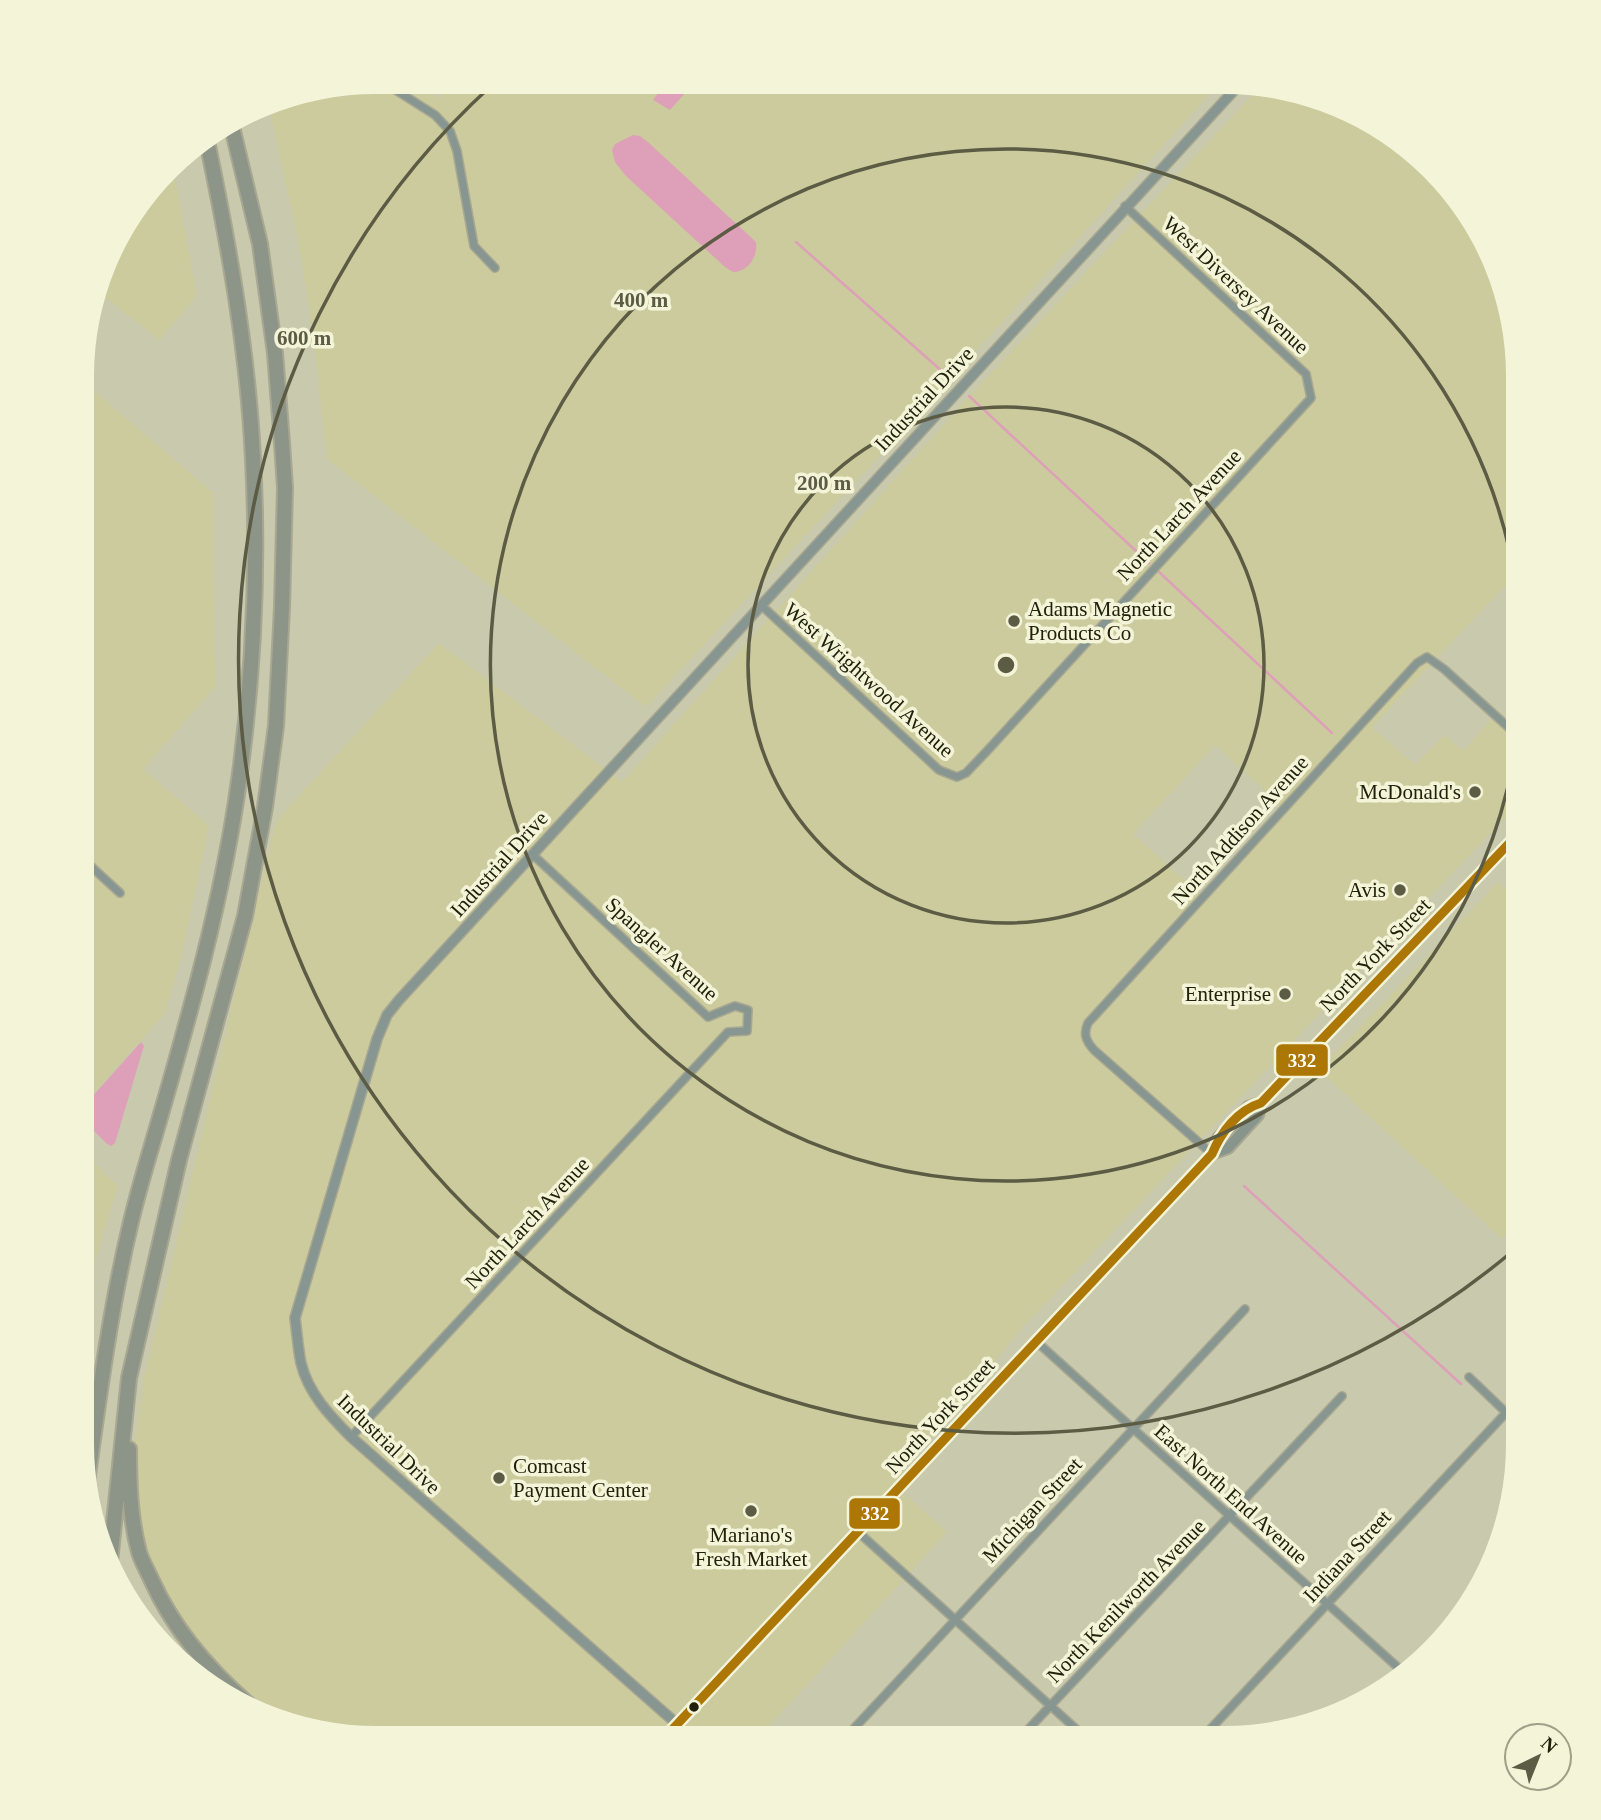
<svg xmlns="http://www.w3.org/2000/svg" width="1601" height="1820" viewBox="0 0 1601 1820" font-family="'Times New Roman',serif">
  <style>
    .built { fill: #cccb9d; fill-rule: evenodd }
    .water { fill: #dda0b8 }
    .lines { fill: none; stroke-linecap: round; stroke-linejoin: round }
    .stream { stroke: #dda0b8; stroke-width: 2.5 }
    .minor-casing { stroke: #a8a892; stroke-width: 10 }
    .tertiary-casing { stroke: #a8a892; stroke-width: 12 }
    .secondary-casing { stroke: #a8a892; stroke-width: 14 }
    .motorway-casing { stroke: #a8a892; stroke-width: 18 }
    .minor { stroke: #889691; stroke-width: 7 }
    .tertiary { stroke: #889691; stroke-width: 9 }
    .secondary { stroke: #88958c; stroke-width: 10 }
    .motorway { stroke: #8d9488; stroke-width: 14 }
    .bus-1-casing { stroke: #f4f4d9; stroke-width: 14 }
    .bus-1 { stroke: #ac7704; stroke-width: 9 }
    .ring { fill: none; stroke: #5c5b44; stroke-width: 3.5 }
    .poi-dot { fill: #5c5b44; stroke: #f4f4d9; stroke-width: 2.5 }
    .bus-dot { fill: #21200b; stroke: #f4f4d9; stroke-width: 2.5 }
    .labels { text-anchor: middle; stroke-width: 7; stroke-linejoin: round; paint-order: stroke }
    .street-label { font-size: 21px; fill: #21200b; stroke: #f4f4d9 }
    .poi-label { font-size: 21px; fill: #21200b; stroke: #f4f4d9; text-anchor: end }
    .centre { fill: #5c5b44; stroke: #f4f4d9; stroke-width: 3.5 }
    .ring-label { font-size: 21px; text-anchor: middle; font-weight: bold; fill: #5c5b44; stroke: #f4f4d9; stroke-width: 7; stroke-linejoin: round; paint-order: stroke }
    .line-badge { stroke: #f4f4d9; stroke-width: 2.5 }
    .badge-label { font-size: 19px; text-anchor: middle; font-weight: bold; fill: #fff }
  </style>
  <rect width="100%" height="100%" fill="#c9c9ad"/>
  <!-- built -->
  <path class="built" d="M377 82H419L439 99 455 82 1218 85 946 384 646 707 327 459 312 325 298 239 269 106 282 98Z
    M1262 85 1372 122 1469 214 1503 283 1518 358V572L1372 727 1415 765 1445 735 1463 751 1495 715 1518 742V804L1024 1326 859 1525 663 1737H358L262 1708 239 1688 199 1648 166 1602 144 1551 134 1498V1449L144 1379 276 821 439 643 622 782 963 403ZM1215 745 1280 805 1201 895 1133 834Z
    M173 167 197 296 159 340 100 293 122 230Z
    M85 383 213 493 215 687 143 769 209 826 183 950 165 1013 83 1105Z
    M1498 882 1518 901V1221L1502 1239 1319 1070Z
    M83 1153 118 1186 90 1278 83 1315Z
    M900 1490 947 1532 909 1573 861 1531Z
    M858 1534 905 1578 759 1737H695L681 1723Z"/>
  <!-- water -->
  <path class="water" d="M666 83H694L670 110 653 100Z
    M633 135 640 136 649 143 756 242C758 257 748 272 733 272L725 267 626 176 615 162 612 150 615 144Z
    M141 1042 144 1046 143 1049 115 1143 111 1146 107 1144 83 1120V1107Z"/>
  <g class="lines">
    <!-- stream -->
    <path class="stream" d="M796 242 952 380
      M969 396 1149 563
      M1159 572 1332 733
      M1244 1186 1461 1384"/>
    <!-- minor casing -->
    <g class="minor-casing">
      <path id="minor" d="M383 82 435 115 450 131 457 151 474 246 495 268
        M761 605 939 770 957 777 966 773 987 751 1311 398 1306 374 1125 206
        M84 860 120 893
        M1212 1154 1094 1050C1086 1041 1083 1034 1088 1023L1417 663 1427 657 1444 669 1518 736
        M1037 1342 1403 1672
        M1469 1377 1518 1424
        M351 1437 728 1032 747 1031 748 1010 735 1006 708 1017 532 854
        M857 1531 1085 1737
        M677 1724 691 1737
        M846 1737 1245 1309
        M1021 1737 1342 1396
        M1203 1737 1518 1400"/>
    </g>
    <!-- tertiary casing -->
    <g class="tertiary-casing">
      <path id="tertiary" d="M677 1724 351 1437C330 1416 308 1393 301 1363 298 1349 297 1333 295 1318L377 1039 387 1015 399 1000 1239 85"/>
    </g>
    <!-- secondary casing -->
    <g class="secondary-casing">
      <path id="secondary" d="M1212 1154 1228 1148 1258 1115 1261 1103
        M658 1737 668 1734 1167 1202 1212 1154 1219 1137 1248 1107 1261 1103 1518 834"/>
    </g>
    <!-- motorway casing -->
    <g class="motorway-casing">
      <path id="motorway" d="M129 1449C129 1484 130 1518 139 1552 142 1562 148 1572 152 1581 174 1630 208 1669 248 1704
        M87 1482C99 1397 110 1310 130 1226 139 1186 152 1146 163 1107 192 1006 220 905 236 801 253 688 259 573 253 459 248 353 229 246 207 141
        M110 1562 129 1378 179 1160 245 916 265 807 276 726 282 607 285 488 282 443 275 353 260 244 232 127"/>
    </g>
    <!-- minor -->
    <use href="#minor" class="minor"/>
    <!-- tertiary -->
    <use href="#tertiary" class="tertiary"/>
    <!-- secondary -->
    <use href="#secondary" class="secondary"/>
    <!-- motorway -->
    <use href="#motorway" class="motorway"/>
    <!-- bus-1 casing -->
    <g class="bus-1-casing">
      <path id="bus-1" d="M658 1737 668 1734 1212 1154C1221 1132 1238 1110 1261 1103L1518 834"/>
    </g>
    <!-- bus-1 -->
    <use href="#bus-1" class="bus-1"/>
  </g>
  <!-- distance rings -->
  <g class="ring">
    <circle cx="1006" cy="665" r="258"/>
    <path d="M1518 732A516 516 0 1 1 1518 598"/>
    <path d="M1514 1250A775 775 0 0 1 492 85"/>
  </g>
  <!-- markers -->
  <g class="poi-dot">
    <circle cx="1014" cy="621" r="7"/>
    <circle cx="1475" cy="792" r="7"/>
    <circle cx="1400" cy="890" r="7"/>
    <circle cx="1285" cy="994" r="7"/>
    <circle cx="499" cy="1478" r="7"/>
    <circle cx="751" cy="1511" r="7"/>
  </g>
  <circle class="bus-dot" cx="694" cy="1707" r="6"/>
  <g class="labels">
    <!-- street labels -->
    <g class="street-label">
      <text transform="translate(1236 285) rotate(43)" y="7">West Diversey Avenue</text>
      <text transform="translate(924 399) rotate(-47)" y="7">Industrial Drive</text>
      <text transform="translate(1179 515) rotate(-47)" y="7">North Larch Avenue</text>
      <text transform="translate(869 680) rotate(42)" y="7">West Wrightwood Avenue</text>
      <text transform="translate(1240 830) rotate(-48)" y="7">North Addison Avenue</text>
      <text transform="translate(499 864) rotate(-48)" y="7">Industrial Drive</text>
      <text transform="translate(662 949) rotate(42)" y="7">Spangler Avenue</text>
      <text transform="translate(1375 955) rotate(-46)" y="7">North York Street</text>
      <text transform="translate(527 1223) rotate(-47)" y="7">North Larch Avenue</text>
      <text transform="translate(940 1416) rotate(-47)" y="7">North York Street</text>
      <text transform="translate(389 1444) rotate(44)" y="7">Industrial Drive</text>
      <text transform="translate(1231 1494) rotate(42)" y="7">East North End Avenue</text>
      <text transform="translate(1032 1510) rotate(-47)" y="7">Michigan Street</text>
      <text transform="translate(1347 1556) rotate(-47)" y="7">Indiana Street</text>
      <text transform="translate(1126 1601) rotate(-46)" y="7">North Kenilworth Avenue</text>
    </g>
    <!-- poi labels -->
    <g class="poi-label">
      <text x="1028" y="616" text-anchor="start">Adams Magnetic<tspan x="1028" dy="24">Products Co</tspan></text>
      <text x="1461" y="799">McDonald's</text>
      <text x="1386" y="897">Avis</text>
      <text x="1271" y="1001">Enterprise</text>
      <text x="513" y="1473" text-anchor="start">Comcast<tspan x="513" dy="24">Payment Center</tspan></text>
      <text x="751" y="1542" text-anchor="middle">Mariano's<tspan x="751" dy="24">Fresh Market</tspan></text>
    </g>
  </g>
  <!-- crop -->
  <path d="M0 0H1601V1820H0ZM376 94H1224A282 282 0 0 1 1506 376V1444A282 282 0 0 1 1224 1726H376A282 282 0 0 1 94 1444V376A282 282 0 0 1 376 94Z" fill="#f4f4d9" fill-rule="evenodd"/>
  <circle cx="1006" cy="665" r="10" class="centre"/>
  <g class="ring-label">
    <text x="641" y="307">400 m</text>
    <text x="304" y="345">600 m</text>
    <text x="824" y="490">200 m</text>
  </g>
  <g class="line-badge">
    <rect x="1275" y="1043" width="54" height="34" rx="7" fill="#ac7704"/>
    <rect x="848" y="1497" width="53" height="33" rx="7" fill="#ac7704"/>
  </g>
  <g class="badge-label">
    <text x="1302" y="1067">332</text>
    <text x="875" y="1520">332</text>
  </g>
  <!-- north arrow -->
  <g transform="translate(1538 1757) rotate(43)"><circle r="33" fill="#f4f4d9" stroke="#a09f87" stroke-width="2"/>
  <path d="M0-5L12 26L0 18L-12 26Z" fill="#5c5b44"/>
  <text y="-10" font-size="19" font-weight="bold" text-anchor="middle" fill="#21200b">N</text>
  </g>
</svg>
